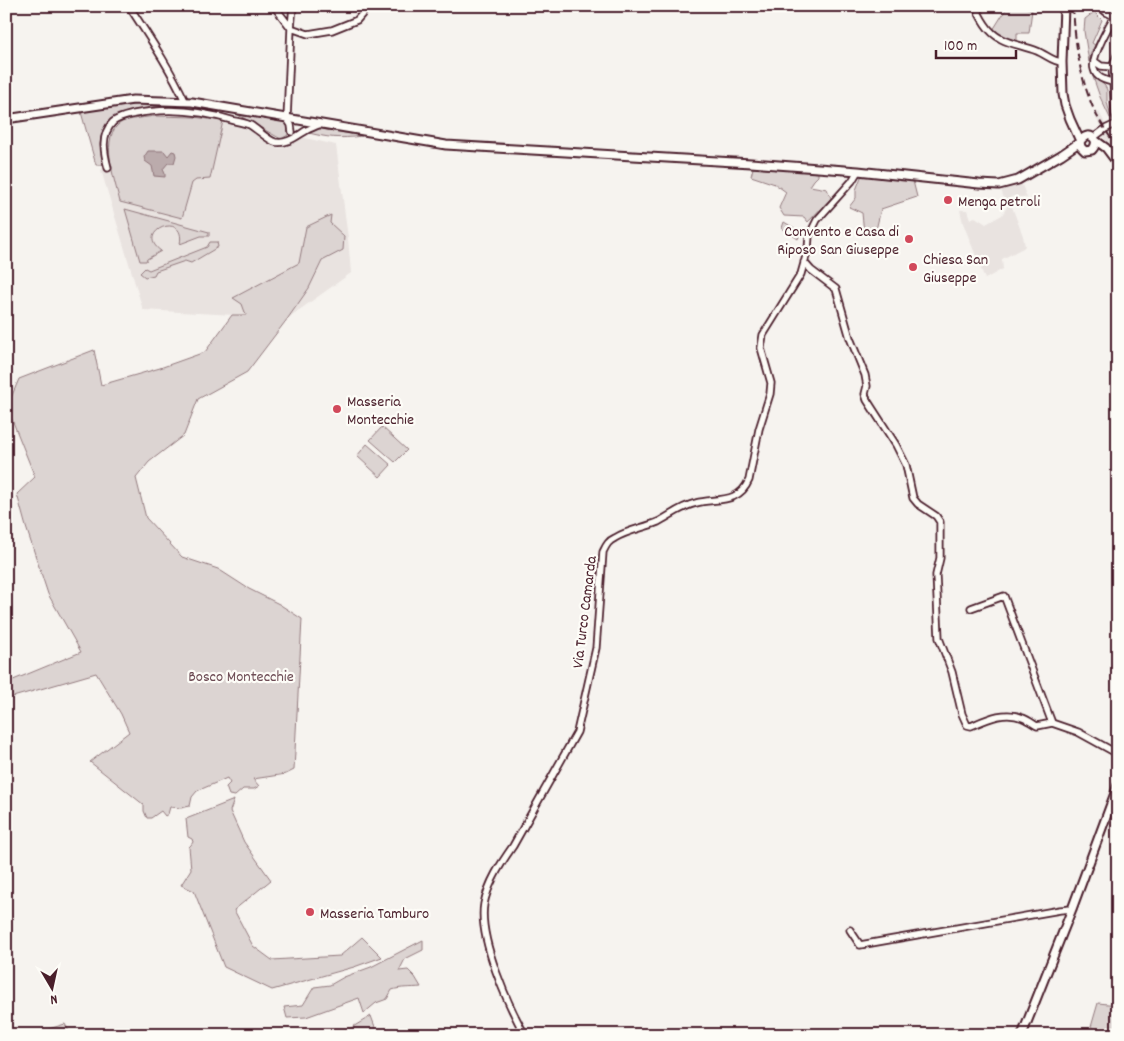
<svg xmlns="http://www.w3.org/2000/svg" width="1124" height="1041" viewBox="0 0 1124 1041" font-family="Dekko,sans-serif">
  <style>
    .built { fill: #e9e3e0 }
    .green { fill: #dcd4d2; stroke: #937a7e }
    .water { fill: #bbabac; stroke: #8e7378 }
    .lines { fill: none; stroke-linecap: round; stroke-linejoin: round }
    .minor-casing { stroke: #4a1f2b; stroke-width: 9 }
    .major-casing { stroke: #4a1f2b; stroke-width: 11 }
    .minor { stroke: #fdfcf7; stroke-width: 5.5 }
    .major { stroke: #fdfcf7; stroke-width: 7 }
    .rail { stroke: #4a1f2b; stroke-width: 2; stroke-dasharray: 8 4; stroke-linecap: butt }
    .poi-dot { fill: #d1495b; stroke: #fdfcf7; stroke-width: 2 }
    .labels { text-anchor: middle; stroke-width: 4.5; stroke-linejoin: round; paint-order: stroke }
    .poi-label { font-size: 16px; fill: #4a1f2b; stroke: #fdfcf7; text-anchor: start }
    .street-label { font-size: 16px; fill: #4a1f2b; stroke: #fdfcf7 }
    .park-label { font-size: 16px; fill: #6e4c55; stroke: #fdfcf7 }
  </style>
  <rect width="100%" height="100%" fill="#f6f3ef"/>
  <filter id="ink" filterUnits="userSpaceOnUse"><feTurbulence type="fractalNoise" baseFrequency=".02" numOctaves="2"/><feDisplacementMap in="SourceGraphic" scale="10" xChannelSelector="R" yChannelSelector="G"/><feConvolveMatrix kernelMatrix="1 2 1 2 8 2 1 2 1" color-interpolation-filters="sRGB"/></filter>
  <g filter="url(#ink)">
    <!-- built -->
    <path class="built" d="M1099 112 1109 131 1118 142V159L1102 135 1103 132 1094 114Z
      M156 116 194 117 223 121 242 126 279 148 289 146 301 137 336 145 348 238 351 273 288 318 143 310 101 170 111 166 108 146 113 131 122 122Z
      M1021 182 1027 198 1013 196 1009 199 1023 236 1025 246 1023 248 1002 259 1003 269 985 279 963 223 960 210H967L970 219 975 217 986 224 1002 215 1007 207 1001 190Z"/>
    <!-- green -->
    <path class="green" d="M1008 6H1022L1032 10 1029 33H1017V41L1004 39 993 30Z
      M1094 12 1102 20 1092 43 1095 45 1091 53 1089 62 1084 31 1085 19Z
      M1092 74 1105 86 1107 90V102L1111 118H1110L1100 97Z
      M139 104 174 106 150 107 116 116 108 123 102 133 100 144 103 165H96L81 112Z
      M238 115 284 122 288 126V135L281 139Z
      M156 116 194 117 223 121 210 179 196 180 192 183 182 218 120 202C115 181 98 135 122 122 128 119 148 117 156 116Z
      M317 128 362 136C339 139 328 138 305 132Z
      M753 168 818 172V176L814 180 810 186 827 189 831 198 808 222 804 217 784 216 779 208 786 192 775 184 751 176Z
      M864 175 913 181 917 197 881 209 875 234 864 233 862 213 849 207 856 198V190L861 177Z
      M125 209 209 232V236H201L180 244C187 210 133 231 161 251L147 259 146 261H140Z
      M331 215 330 223 344 236 343 250 322 261 309 288 288 318 247 372 198 399 184 435 149 462 136 478 146 518 182 557 218 569 249 589 279 604 302 619 294 770 286 774 253 779 259 786 254 789H243L235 796 229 795 226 787 230 783 227 778 197 791 192 797 190 806 181 808 170 807 168 814 165 816 161 811 151 818H147L144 811V805L90 762 129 732 121 714 96 673 6 699V683L81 652 48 594 26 527 17 494 35 477 7 407 19 379 94 350 101 385 160 368 205 352 232 315H246L242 304 233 298 299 263 306 227Z
      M784 222 801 232 798 239 782 228Z
      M210 242H217L218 247 191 263 185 261 156 271 154 275 145 277 140 273 145 268 149 270 207 247Z
      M382 427 407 450 395 462 370 440Z
      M367 444 391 465 380 477 357 456Z
      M234 800 230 811 244 842 271 880 234 910 253 946 272 960 340 956 362 937 382 957 354 967 272 990 224 967 194 891 181 885 191 869 189 847 191 845 193 842 192 839 188 837 186 819Z
      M423 940V950L405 959 399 971 408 970 415 977 421 987C411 988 401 987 392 990L387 999 376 1003 364 1013 359 998 306 1017 287 1018 284 1007 303 1005 314 987 330 985 344 977 371 967Z
      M1098 1003 1118 1005V1035H1112L1091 1027Z
      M371 1016 378 1035H347L346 1031Z
      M65 1024 71 1035H29Z"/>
    <!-- water -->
    <path class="water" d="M148 151H164L168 156 172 151 175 152 176 156 174 163H168L163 169 165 174V177L154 176 152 166 145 161 144 157Z"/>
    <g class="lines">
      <!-- minor casing -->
      <g class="minor-casing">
        <path id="minor" d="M129 6C149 37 170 68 185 101
          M274 6 291 28 287 119 291 125 292 132
          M293 6 291 28 308 34 332 30 357 20 363 13 365 6
          M976 6C978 13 981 18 985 24 998 44 1016 43 1037 51 1045 54 1053 62 1062 62
          M1099 6 1106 12 1114 16
          M1094 61 1101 66 1112 67
          M1112 82C1105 80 1096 78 1094 69 1090 58 1112 20 1118 10
          M1118 123 1115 114 1112 67 1118 53
          M1093 138 1105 129 1118 123
          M108 168C104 153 100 135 113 122 119 117 126 116 134 114 168 107 203 111 235 121 240 122 245 123 250 125 257 129 268 140 275 142 287 145 298 135 307 130 311 128 316 126 321 124
          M804 262 811 270 836 289 850 338 865 375 867 386 865 394 867 400 896 445 906 465 913 498 918 504 936 516 940 522V558L936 575 939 638 952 672 962 714 967 725 971 726C987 719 1005 710 1023 718 1028 720 1032 723 1037 726L1052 723 1078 732 1118 754
          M971 608 1004 596 1052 723
          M850 930 860 945 1060 910 1072 909
          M525 1035C508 1005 478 938 484 904 488 883 501 863 513 846L577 732 596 648 603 552C606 546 608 541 615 538 628 530 644 528 658 522 671 515 682 506 696 503 717 498 739 504 749 480L759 429 770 394 771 383 761 348 763 335 801 274 808 249 809 236 817 220 852 181 858 171"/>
      </g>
      <!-- major casing -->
      <g class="major-casing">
        <path id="major" d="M1064 6 1062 62 1063 94 1065 105 1070 119 1080 141
          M6 119 133 100 192 102 446 145 751 163 858 171 979 184 999 185 1018 180 1061 155 1080 142C1087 129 1102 139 1092 150L1085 151 1081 147 1080 142
          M1095 140 1106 148 1118 164
          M1022 1035 1072 909 1118 785"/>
      </g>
      <!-- minor -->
      <use href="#minor" class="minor"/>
      <!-- major -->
      <use href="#major" class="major"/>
      <!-- rail -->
      <path class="rail" d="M1073 6C1075 44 1080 82 1097 116 1103 127 1111 138 1118 149"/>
    </g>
  </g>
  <!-- markers -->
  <g class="poi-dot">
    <circle cx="948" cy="200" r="5"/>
    <circle cx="909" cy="239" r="5"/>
    <circle cx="913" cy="267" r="5"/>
    <circle cx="337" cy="409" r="5"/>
    <circle cx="310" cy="912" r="5"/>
  </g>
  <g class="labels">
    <!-- poi labels -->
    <g class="poi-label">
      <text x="958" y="206">Menga petroli</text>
      <text x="899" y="236" text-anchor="end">Convento e Casa di<tspan x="899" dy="18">Riposo San Giuseppe</tspan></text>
      <text x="923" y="264">Chiesa San<tspan x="923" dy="18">Giuseppe</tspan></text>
      <text x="347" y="406">Masseria<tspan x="347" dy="18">Montecchie</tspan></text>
      <text x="320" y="918">Masseria Tamburo</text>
    </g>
    <!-- street labels -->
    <g class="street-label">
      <text transform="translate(583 612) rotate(-83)" y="6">Via Turco Camarda</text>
    </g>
    <!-- park labels -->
    <g class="park-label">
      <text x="241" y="681">Bosco Montecchie</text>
    </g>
  </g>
  <!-- margin -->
  <rect width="1124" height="1041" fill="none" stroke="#fdfcf7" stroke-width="25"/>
  <rect x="12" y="12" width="1099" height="1016" fill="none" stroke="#4a1f2b" stroke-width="2" filter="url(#ink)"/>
  <!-- north arrow -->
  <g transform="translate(52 988) rotate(171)" stroke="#fdfcf7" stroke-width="4" paint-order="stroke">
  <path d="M0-4L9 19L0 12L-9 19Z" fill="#4a1f2b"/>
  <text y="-8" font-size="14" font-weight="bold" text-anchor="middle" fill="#4a1f2b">N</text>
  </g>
  <!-- scale -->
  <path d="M936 50v8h80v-8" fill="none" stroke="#4a1f2b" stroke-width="2.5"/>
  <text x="944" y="50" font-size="15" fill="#4a1f2b" stroke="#fdfcf7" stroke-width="4" paint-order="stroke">100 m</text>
</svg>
